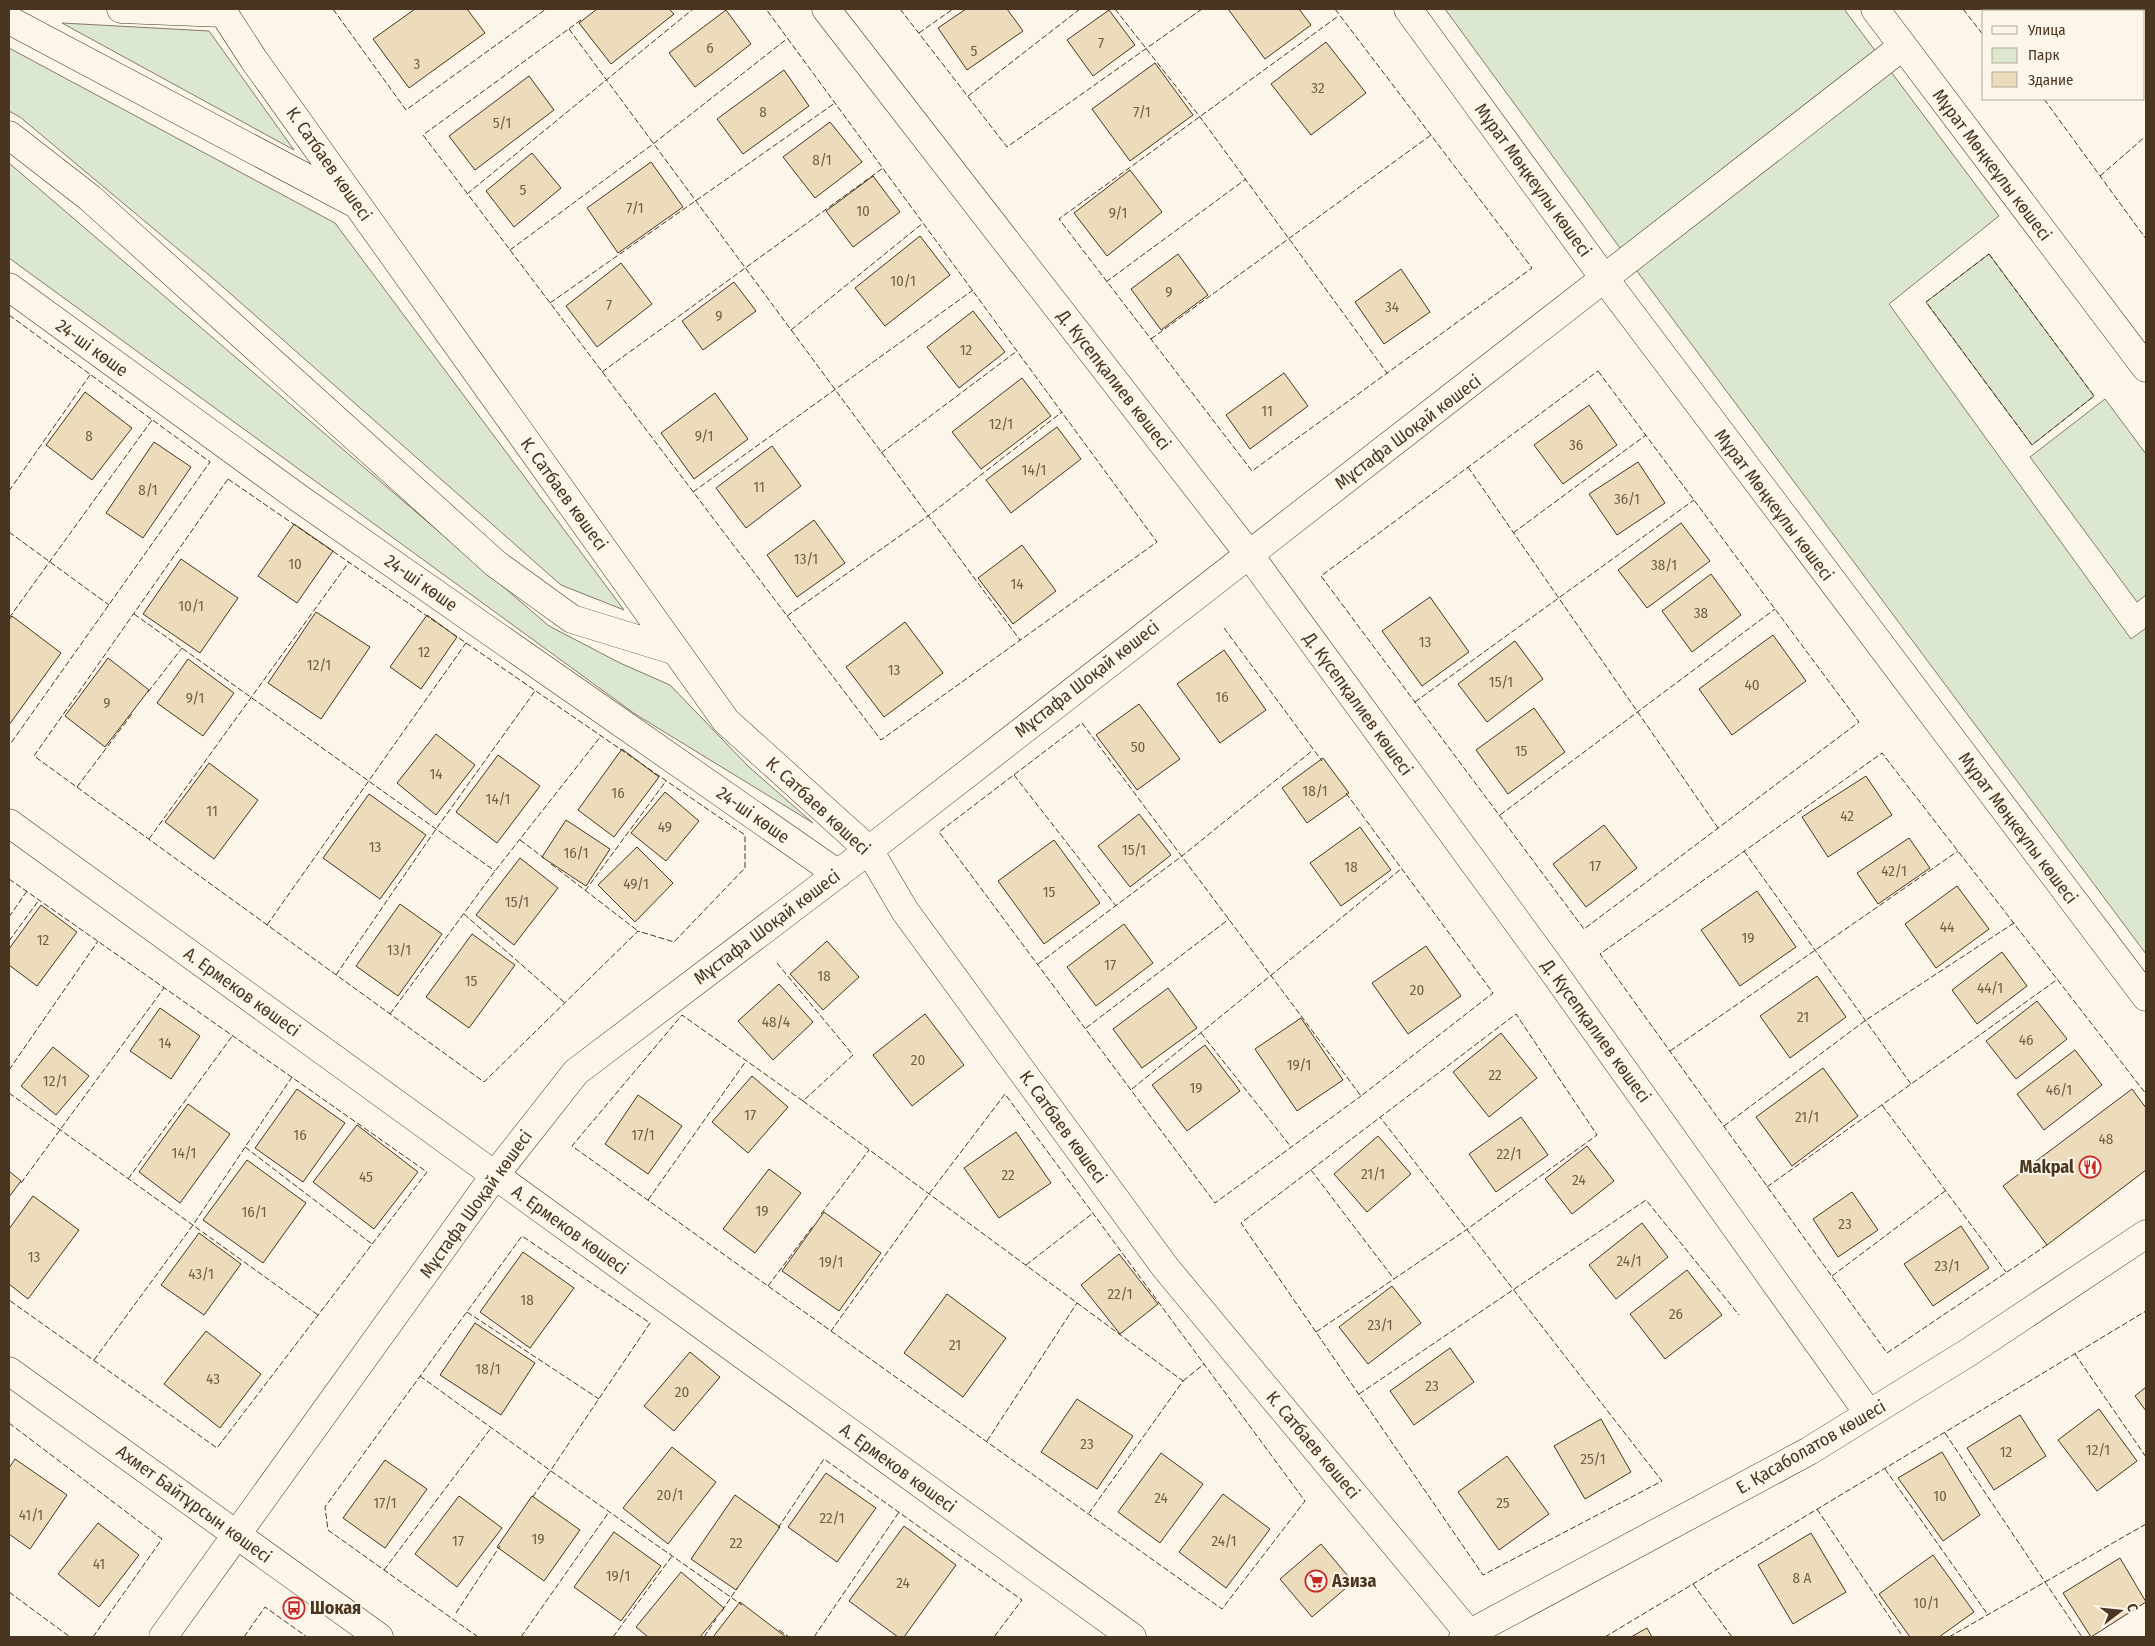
<svg xmlns="http://www.w3.org/2000/svg" width="2155" height="1646" viewBox="0 0 2155 1646" font-family="'Fira Sans Condensed',sans-serif">
  <style>
    .green { fill: #dce7d0; stroke: #887966 }
    .building { fill: #ecdcbc; stroke: #4a3520 }
    .lines { fill: none; stroke-linecap: round; stroke-linejoin: round }
    .minor-casing { stroke: #4a3520; stroke-width: 29 }
    .minor { stroke: #fbf6e9; stroke-width: 28 }
    .fence { stroke: #4a3520; stroke-width: 1; stroke-dasharray: 6 2.5; stroke-linecap: butt }
    .labels { text-anchor: middle; stroke-width: 4; stroke-linejoin: round; paint-order: stroke }
    .number-label { font-size: 15px; fill: #725f47 }
    .street-label { font-size: 18px; fill: #4a3520; stroke: #fbf6e9 }
    .poi-label { font-size: 18px; font-weight: bold; fill: #4a3520; stroke: #fbf6e9; text-anchor: start }
  </style>
  <rect width="100%" height="100%" fill="#fbf6e9"/>
  <!-- green -->
  <path class="green" d="M1445 9H1844L1999 216 1889 304 2131 639 2146 628V954L1628 259Z
    M62 23 209 31 294 150Z
    M9 48 335 223 624 610 561 585 215 280 20 117 9 111Z
    M9 163 549 626 620 663 670 685 749 767 813 823 635 714 9 258Z
    M1989 254 2094 396 2032 445 1926 302Z
    M2105 399 2146 454V595L2137 602 2030 457Z"/>
  <!-- building -->
  <path class="building" d="M415 9H467L485 33 409 88 373 39Z
    M597 9H669L674 14 611 64 579 23Z
    M966 9H1007L1023 31 967 70 938 28Z
    M1228 9H1299L1311 25 1265 59Z
    M726 10 751 44 695 87 669 53Z
    M1109 10 1135 45 1093 76 1067 40Z
    M1326 42 1366 93 1311 135 1271 84Z
    M1155 63 1193 115 1130 161 1092 109Z
    M784 70 809 106 743 154 717 119Z
    M529 76 554 110 475 170 449 136Z
    M830 122 862 162 815 198 783 157Z
    M532 153 561 188 514 227 486 191Z
    M651 162 683 207 618 253 587 208Z
    M1130 170 1162 212 1107 256 1074 213Z
    M873 176 900 212 853 247 826 211Z
    M920 236 950 275 885 326 855 288Z
    M1178 254 1208 295 1161 330 1131 289Z
    M621 263 652 304 597 347 566 306Z
    M1401 269 1430 312 1384 344 1355 302Z
    M734 282 756 311 703 350 682 321Z
    M973 311 1005 352 959 388 927 347Z
    M1284 373 1308 406 1250 449 1226 415Z
    M1022 378 1051 416 981 469 952 432Z
    M85 392 132 428 92 480 46 445Z
    M715 393 748 439 694 479 661 433Z
    M1589 405 1617 445 1563 484 1534 445Z
    M1057 427 1081 459 1011 513 986 480Z
    M154 442 191 467 143 538 106 513Z
    M772 446 801 486 746 528 716 488Z
    M1638 462 1665 503 1617 535 1589 494Z
    M814 520 845 563 797 597 767 555Z
    M1681 523 1710 561 1647 608 1618 570Z
    M294 524 333 551 297 603 258 576Z
    M1022 545 1056 591 1013 624 978 578Z
    M181 559 238 598 200 653 143 614Z
    M1711 574 1741 615 1692 652 1662 611Z
    M1430 597 1469 652 1422 686 1382 631Z
    M316 612 370 647 321 719 268 683Z
    M427 615 457 637 421 689 390 667Z
    M12 616 61 653 9 725V620Z
    M905 622 943 673 884 717 846 667Z
    M1773 635 1806 681 1732 735 1699 689Z
    M1515 641 1543 679 1487 722 1458 684Z
    M1224 650 1266 710 1220 743 1177 684Z
    M108 658 149 690 105 747 65 716Z
    M188 659 234 693 203 736 157 703Z
    M1139 704 1180 759 1137 790 1096 735Z
    M1534 708 1565 752 1508 794 1476 750Z
    M436 734 475 765 436 815 397 783Z
    M622 749 659 777 614 837 578 810Z
    M498 755 540 786 497 843 456 812Z
    M1323 758 1349 793 1307 823 1282 788Z
    M209 763 258 800 214 859 165 822Z
    M1866 776 1892 815 1828 857 1802 817Z
    M665 792 699 821 666 861 631 833Z
    M369 794 426 835 380 899 323 858Z
    M1139 814 1171 855 1130 887 1098 846Z
    M566 820 610 849 586 886 542 857Z
    M1604 825 1637 868 1586 907 1553 864Z
    M1360 827 1391 870 1341 906 1310 863Z
    M1909 838 1930 868 1878 904 1857 873Z
    M1054 840 1100 903 1044 944 998 881Z
    M637 847 673 883 635 922 598 885Z
    M520 858 558 888 514 945 476 915Z
    M1957 886 1989 929 1936 968 1905 924Z
    M1757 891 1796 947 1740 986 1701 930Z
    M400 904 442 934 398 996 356 966Z
    M41 905 77 932 37 986 9 965V949Z
    M1124 924 1153 963 1096 1006 1067 967Z
    M472 934 515 965 469 1028 426 997Z
    M827 941 859 977 823 1010 790 974Z
    M1426 946 1461 996 1408 1034 1372 983Z
    M2002 952 2027 986 1977 1024 1952 990Z
    M1817 976 1846 1017 1790 1058 1760 1016Z
    M779 984 813 1022 773 1060 738 1021Z
    M1168 988 1197 1028 1142 1068 1113 1029Z
    M2037 1001 2067 1039 2016 1079 1986 1041Z
    M160 1008 200 1036 171 1079 130 1051Z
    M925 1014 964 1065 912 1106 873 1055Z
    M1301 1018 1343 1080 1297 1111 1255 1049Z
    M1501 1033 1537 1078 1489 1117 1453 1072Z
    M1205 1045 1240 1091 1187 1131 1152 1085Z
    M53 1047 89 1076 56 1115 21 1086Z
    M2075 1050 2102 1085 2044 1130 2017 1094Z
    M1823 1068 1858 1116 1792 1166 1756 1117Z
    M752 1076 788 1107 748 1153 712 1122Z
    M297 1089 345 1123 303 1182 255 1148Z
    M2132 1089 2146 1108V1170L2047 1245 2003 1186Z
    M638 1095 682 1126 648 1174 605 1144Z
    M188 1104 230 1134 180 1203 139 1172Z
    M1521 1117 1548 1155 1496 1192 1469 1154Z
    M357 1125 418 1172 374 1229 313 1182Z
    M1016 1132 1051 1183 999 1218 964 1168Z
    M1378 1136 1411 1174 1367 1212 1334 1174Z
    M1587 1146 1614 1181 1572 1214 1545 1179Z
    M247 1160 306 1203 263 1263 203 1220Z
    M769 1169 801 1193 755 1253 723 1229Z
    M9 1171 21 1181 9 1197Z
    M1852 1192 1878 1230 1838 1257 1813 1219Z
    M33 1196 79 1230 28 1299 9 1284V1229Z
    M824 1212 881 1253 839 1311 782 1271Z
    M1642 1223 1668 1257 1616 1299 1589 1265Z
    M1961 1226 1989 1268 1933 1306 1904 1264Z
    M199 1233 241 1264 204 1315 161 1285Z
    M523 1252 574 1288 530 1348 480 1312Z
    M1119 1254 1158 1304 1120 1334 1081 1285Z
    M1687 1270 1722 1315 1665 1359 1630 1314Z
    M1392 1286 1421 1323 1368 1364 1339 1327Z
    M947 1294 1006 1338 963 1397 904 1353Z
    M475 1323 535 1363 501 1415 440 1375Z
    M206 1331 261 1374 220 1428 164 1384Z
    M1450 1348 1474 1382 1414 1425 1390 1391Z
    M690 1352 720 1377 674 1431 644 1406Z
    M2146 1387V1411L2135 1396Z
    M1077 1399 1133 1436 1097 1489 1041 1452Z
    M2099 1409 2137 1461 2097 1491 2058 1440Z
    M2020 1415 2046 1456 1994 1490 1967 1448Z
    M1601 1419 1631 1472 1585 1499 1554 1446Z
    M672 1447 716 1482 668 1544 623 1508Z
    M1942 1452 1980 1515 1943 1541 1898 1478Z
    M1161 1453 1203 1484 1160 1543 1118 1512Z
    M1507 1456 1549 1514 1499 1550 1458 1492Z
    M15 1459 67 1495 30 1549 9 1534V1468Z
    M385 1460 427 1489 385 1548 343 1518Z
    M826 1473 876 1508 837 1562 788 1527Z
    M1223 1494 1270 1529 1226 1588 1179 1552Z
    M735 1495 780 1527 736 1590 691 1559Z
    M459 1496 502 1528 457 1587 415 1554Z
    M532 1496 580 1530 544 1581 497 1547Z
    M98 1523 139 1555 99 1607 58 1574Z
    M904 1526 956 1565 904 1637H898L849 1601Z
    M614 1532 661 1566 621 1621 574 1587Z
    M1811 1533 1846 1592 1793 1624 1758 1565Z
    M1321 1544 1353 1582 1312 1617 1280 1579Z
    M1933 1555 1974 1612 1939 1637H1910L1879 1594Z
    M2120 1558 2146 1602 2091 1637 2063 1593Z
    M681 1572 724 1608 700 1637H648L636 1627Z
    M740 1602 786 1637H713Z
    M1647 1628 1652 1637H1631Z"/>
  <g class="lines">
    <!-- minor casing -->
    <g class="minor-casing">
      <path id="minor" d="M121 9 223 13
        M221 9 254 60 726 721 869 850 905 911 1165 1267 1472 1637
        M826 9 1248 553 1553 971 1869 1414
        M1408 9 1604 278 2146 997
        M1875 9 2146 368
        M9 20 352 202
        M9 135 90 198 496 564 572 619 676 651
        M9 287 300 499 838 874
        M9 823 1132 1637
        M9 1371 379 1637
        M163 1637 495 1175 576 1072 869 850 1903 46
        M1463 1637 1809 1451 1969 1352 2146 1234"/>
    </g>
    <!-- minor -->
    <use href="#minor" class="minor"/>
    <!-- fence -->
    <path class="fence" d="M333 9 406 110 546 9
      M900 9 1007 147 1202 9
      M1115 9 1200 117 1387 373
      M1335 9 1532 268 1252 471 1059 219 1337 17
      M1963 9 1984 36
      M2070 11 2073 9
      M2115 11 2118 9
      M581 20 423 135 881 740 1157 542 766 9
      M569 29 1020 640
      M919 33 953 9
      M968 96 1080 9
      M2044 99 2146 239
      M2100 176 2146 136
      M467 194 693 9
      M510 250 653 144 788 38
      M1989 254 2094 396 2032 445 1926 302Z
      M1106 282 1246 179
      M550 303 835 103
      M9 315 210 462 11 743 9 742
      M791 330 923 223
      M1151 339 1431 135
      M1598 371 1859 722 1584 929 1321 576Z
      M602 372 883 168
      M881 453 1017 351
      M1468 467 1718 828
      M228 479 745 835V868L674 942 638 931 484 1082 34 756Z
      M9 491 90 375
      M693 492 973 290
      M9 532 109 605
      M1513 533 1646 435
      M134 614 495 871
      M787 616 928 516 1062 412
      M9 618 152 420
      M1224 628 1322 761
      M148 692 182 648
      M1415 702 1694 500
      M1014 775 1116 906
      M77 787 132 714
      M1346 793 1493 993 1361 1096 1082 723 939 832 1215 1203 1361 1096
      M1500 815 1775 609
      M149 839 349 562
      M520 840 544 858
      M1744 851 1911 1084
      M551 864 638 931
      M9 879 427 1172 217 1448 9 1300
      M585 891 666 781
      M464 914 565 1003
      M9 917 27 891
      M267 925 466 643
      M9 941 39 900
      M777 963 853 1055 803 1101 1183 1381 1089 1513
      M1038 964 1182 856 1313 750
      M336 975 436 829 535 691
      M390 1014 495 871 601 736
      M1086 1028 1229 919
      M1201 1033 1291 1147
      M1670 1051 1958 851
      M9 1070 98 941
      M1132 1089 1401 869
      M9 1093 318 1315
      M803 1101 682 1015 572 1146 831 1331 1222 1609 1305 1501 1005 1094 929 1194 831 1331
      M1882 1105 2006 1272
      M1724 1126 1866 1020 2014 923
      M245 1147 372 1244
      M1311 1170 1394 1279
      M128 1179 233 1035
      M21 1183 164 988
      M1767 1187 2058 979
      M648 1200 746 1061
      M821 1214 869 1150
      M2047 1245 1887 1353 1600 954 1882 753 2146 1094
      M1026 1265 1093 1213
      M1832 1276 1945 1191
      M768 1286 813 1226
      M467 1312 599 1399
      M1316 1332 1466 1230 1597 1135 1516 1014 1241 1223 1483 1575 1662 1481C1568 1360 1474 1239 1380 1117
      M2075 1354 2146 1457
      M94 1360 193 1225 292 1077
      M420 1376 551 1471 742 1605
      M1183 1381 1204 1364
      M1359 1394 1646 1200 1739 1315
      M9 1423 162 1539 93 1637
      M1945 1433 2082 1637
      M987 1441 1077 1303
      M1885 1469 1988 1615
      M1817 1509 1903 1637
      M778 1528 824 1459 1022 1600 994 1637
      M384 1570 491 1428
      M1693 1584 1732 1637
      M9 1592 70 1637
      M722 1611 737 1588
      M456 1613 500 1546
      M779 1630 789 1637
      M244 1637 265 1607 307 1637
      M478 1637 328 1530 325 1507 522 1236 650 1323 532 1498
      M521 1637 609 1512
      M613 1637 672 1556
      M704 1637 716 1619
      M814 1637 899 1512
      M1605 1637 2146 1311
      M1949 1637 2146 1524"/>
  </g>
  <!-- icons -->
  <defs>
    <g id="restaurant-ring" transform="scale(1.125)"><circle r="9.5" fill="#fbf6e9" stroke="#c62828" stroke-width="1.5"/><path d="M-5-6h1v4h1v-4h1v4h1v-4h1v5L-1.5 .5V6h-2V.5L-5-1ZM5-6V6H3V1.5H1.5Q1.5-4 5-6Z" fill="#c62828"/></g>
    <g id="supermarket-ring" transform="scale(1.125)"><circle r="9.5" fill="#fbf6e9" stroke="#c62828" stroke-width="1.5"/><path d="M-6-5.5h2.5l.6 2H6L4.5 2H-2.5L-4.4-4H-6ZM-1.5 3.2a1.3 1.3 0 1 0 .1 0ZM3 3.2a1.3 1.3 0 1 0 .1 0Z" fill="#c62828"/></g>
    <g id="bus-ring" transform="scale(1.125)"><circle r="9.5" fill="#fbf6e9" stroke="#c62828" stroke-width="1.5"/><path d="M-5-6H5V4H4V6H2V4H-2V6H-4V4H-5ZM-3.5-4V0h7V-4ZM-3.5 1.2v1.5H-2V1.2ZM2 1.2v1.5H3.5V1.2Z" fill="#c62828"/></g>
  </defs>
  <g fill-rule="evenodd">
    <use href="#restaurant-ring" x="2090" y="1167"/>
    <use href="#supermarket-ring" x="1316" y="1581"/>
    <use href="#bus-ring" x="294" y="1608"/>
  </g>
  <g class="labels">
    <!-- number labels -->
    <g class="number-label">
      <text x="1101" y="48">7</text>
      <text x="710" y="53">6</text>
      <text x="974" y="56">5</text>
      <text x="417" y="69">3</text>
      <text x="1318" y="93">32</text>
      <text x="763" y="117">8</text>
      <text x="1142" y="117">7/1</text>
      <text x="502" y="128">5/1</text>
      <text x="822" y="165">8/1</text>
      <text x="523" y="195">5</text>
      <text x="635" y="213">7/1</text>
      <text x="863" y="216">10</text>
      <text x="1118" y="218">9/1</text>
      <text x="903" y="286">10/1</text>
      <text x="1169" y="297">9</text>
      <text x="609" y="310">7</text>
      <text x="1392" y="312">34</text>
      <text x="719" y="321">9</text>
      <text x="966" y="355">12</text>
      <text x="1267" y="416">11</text>
      <text x="1001" y="429">12/1</text>
      <text x="89" y="441">8</text>
      <text x="704" y="441">9/1</text>
      <text x="1576" y="450">36</text>
      <text x="1034" y="475">14/1</text>
      <text x="759" y="492">11</text>
      <text x="148" y="495">8/1</text>
      <text x="1627" y="504">36/1</text>
      <text x="806" y="564">13/1</text>
      <text x="295" y="569">10</text>
      <text x="1664" y="570">38/1</text>
      <text x="1017" y="589">14</text>
      <text x="191" y="611">10/1</text>
      <text x="1701" y="618">38</text>
      <text x="1425" y="647">13</text>
      <text x="424" y="657">12</text>
      <text x="319" y="670">12/1</text>
      <text x="894" y="675">13</text>
      <text x="1501" y="687">15/1</text>
      <text x="1752" y="690">40</text>
      <text x="1222" y="702">16</text>
      <text x="195" y="703">9/1</text>
      <text x="107" y="708">9</text>
      <text x="1138" y="752">50</text>
      <text x="1521" y="756">15</text>
      <text x="436" y="779">14</text>
      <text x="1315" y="796">18/1</text>
      <text x="618" y="798">16</text>
      <text x="498" y="804">14/1</text>
      <text x="212" y="816">11</text>
      <text x="1847" y="821">42</text>
      <text x="665" y="832">49</text>
      <text x="375" y="852">13</text>
      <text x="1134" y="855">15/1</text>
      <text x="576" y="858">16/1</text>
      <text x="1595" y="871">17</text>
      <text x="1351" y="872">18</text>
      <text x="1894" y="876">42/1</text>
      <text x="636" y="889">49/1</text>
      <text x="1049" y="897">15</text>
      <text x="517" y="907">15/1</text>
      <text x="1947" y="932">44</text>
      <text x="1748" y="943">19</text>
      <text x="43" y="945">12</text>
      <text x="399" y="955">13/1</text>
      <text x="1110" y="970">17</text>
      <text x="824" y="981">18</text>
      <text x="471" y="986">15</text>
      <text x="1990" y="993">44/1</text>
      <text x="1417" y="995">20</text>
      <text x="1803" y="1022">21</text>
      <text x="776" y="1027">48/4</text>
      <text x="2026" y="1045">46</text>
      <text x="165" y="1048">14</text>
      <text x="918" y="1065">20</text>
      <text x="1299" y="1070">19/1</text>
      <text x="1495" y="1080">22</text>
      <text x="55" y="1086">12/1</text>
      <text x="1196" y="1093">19</text>
      <text x="2059" y="1095">46/1</text>
      <text x="750" y="1120">17</text>
      <text x="1807" y="1122">21/1</text>
      <text x="300" y="1140">16</text>
      <text x="643" y="1140">17/1</text>
      <text x="2106" y="1144">48</text>
      <text x="184" y="1158">14/1</text>
      <text x="1509" y="1159">22/1</text>
      <text x="1373" y="1179">21/1</text>
      <text x="1008" y="1180">22</text>
      <text x="366" y="1182">45</text>
      <text x="1579" y="1185">24</text>
      <text x="762" y="1216">19</text>
      <text x="254" y="1217">16/1</text>
      <text x="1845" y="1229">23</text>
      <text x="34" y="1262">13</text>
      <text x="1629" y="1266">24/1</text>
      <text x="831" y="1267">19/1</text>
      <text x="1947" y="1271">23/1</text>
      <text x="201" y="1279">43/1</text>
      <text x="1120" y="1299">22/1</text>
      <text x="527" y="1305">18</text>
      <text x="1676" y="1319">26</text>
      <text x="1380" y="1330">23/1</text>
      <text x="955" y="1350">21</text>
      <text x="488" y="1374">18/1</text>
      <text x="213" y="1384">43</text>
      <text x="1432" y="1391">23</text>
      <text x="682" y="1397">20</text>
      <text x="1087" y="1449">23</text>
      <text x="2098" y="1455">12/1</text>
      <text x="2006" y="1457">12</text>
      <text x="1593" y="1464">25/1</text>
      <text x="670" y="1500">20/1</text>
      <text x="1940" y="1501">10</text>
      <text x="1161" y="1503">24</text>
      <text x="385" y="1508">17/1</text>
      <text x="1503" y="1508">25</text>
      <text x="31" y="1520">41/1</text>
      <text x="832" y="1523">22/1</text>
      <text x="538" y="1544">19</text>
      <text x="458" y="1546">17</text>
      <text x="1224" y="1546">24/1</text>
      <text x="736" y="1548">22</text>
      <text x="99" y="1569">41</text>
      <text x="618" y="1581">19/1</text>
      <text x="1802" y="1583">8 А</text>
      <text x="903" y="1588">24</text>
      <text x="1926" y="1608">10/1</text>
    </g>
    <!-- street labels -->
    <g class="street-label">
      <text transform="translate(329 164) rotate(55)" y="6">К. Сатбаев көшесі</text>
      <text transform="translate(1992 165) rotate(53)" y="6">Мұрат Мөңкеұлы көшесі</text>
      <text transform="translate(1533 180) rotate(54)" y="6">Мұрат Мөңкеұлы көшесі</text>
      <text transform="translate(92 348) rotate(36)" y="6">24-ші көше</text>
      <text transform="translate(1114 380) rotate(52)" y="6">Д. Күсепқалиев көшесі</text>
      <text transform="translate(1408 432) rotate(-37)" y="6">Мұстафа Шоқай көшесі</text>
      <text transform="translate(564 494) rotate(54)" y="6">К. Сатбаев көшесі</text>
      <text transform="translate(1774 505) rotate(53)" y="6">Мұрат Мөңкеұлы көшесі</text>
      <text transform="translate(421 583) rotate(35)" y="6">24-ші көше</text>
      <text transform="translate(1087 679) rotate(-38)" y="6">Мұстафа Шоқай көшесі</text>
      <text transform="translate(1358 704) rotate(54)" y="6">Д. Күсепқалиев көшесі</text>
      <text transform="translate(818 806) rotate(43)" y="6">К. Сатбаев көшесі</text>
      <text transform="translate(753 815) rotate(35)" y="6">24-ші көше</text>
      <text transform="translate(2018 828) rotate(53)" y="6">Мұрат Мөңкеұлы көшесі</text>
      <text transform="translate(767 927) rotate(-37)" y="6">Мұстафа Шоқай көшесі</text>
      <text transform="translate(242 992) rotate(36)" y="6">А. Ермеков көшесі</text>
      <text transform="translate(1596 1031) rotate(54)" y="6">Д. Күсепқалиев көшесі</text>
      <text transform="translate(1063 1127) rotate(54)" y="6">К. Сатбаев көшесі</text>
      <text transform="translate(476 1204) rotate(-54)" y="6">Мұстафа Шоқай көшесі</text>
      <text transform="translate(570 1230) rotate(36)" y="6">А. Ермеков көшесі</text>
      <text transform="translate(1313 1445) rotate(50)" y="6">К. Сатбаев көшесі</text>
      <text transform="translate(1811 1447) rotate(-30)" y="6">Е. Қасаболатов көшесі</text>
      <text transform="translate(898 1468) rotate(36)" y="6">А. Ермеков көшесі</text>
      <text transform="translate(194 1504) rotate(36)" y="6">Ахмет Байтұрсын көшесі</text>
    </g>
    <!-- poi labels -->
    <g class="poi-label">
      <text x="2074" y="1173" text-anchor="end">Makpal</text>
      <text x="1332" y="1587">Азиза</text>
      <text x="310" y="1614">Шокая</text>
    </g>
  </g>
  <!-- border -->
  <rect width="2155" height="1646" fill="none" stroke="#4a3520" stroke-width="20"/>
  <!-- legend -->
  <rect x="1982" y="10" width="162" height="90" fill="#fbf6e9" stroke="#b4a999"/>
  <rect x="1992" y="26" width="25" height="8" fill="#fbf6e9" stroke="#b4a999"/>
  <text x="2028" y="35" font-size="15" fill="#4a3520">Улица</text>
  <rect x="1992" y="48" width="25" height="15" fill="#dce7d0" stroke="#b4a999"/>
  <text x="2028" y="60" font-size="15" fill="#4a3520">Парк</text>
  <rect x="1992" y="72" width="25" height="15" fill="#ecdcbc" stroke="#b4a999"/>
  <text x="2028" y="85" font-size="15" fill="#4a3520">Здание</text>
  <!-- north arrow -->
  <g transform="translate(2120 1611) rotate(74)" stroke="#fbf6e9" stroke-width="4" paint-order="stroke">
  <path d="M0-4L9 19L0 12L-9 19Z" fill="#4a3520"/>
  <text y="-8" font-size="14" font-weight="bold" text-anchor="middle" fill="#4a3520">С</text>
  </g>
</svg>
